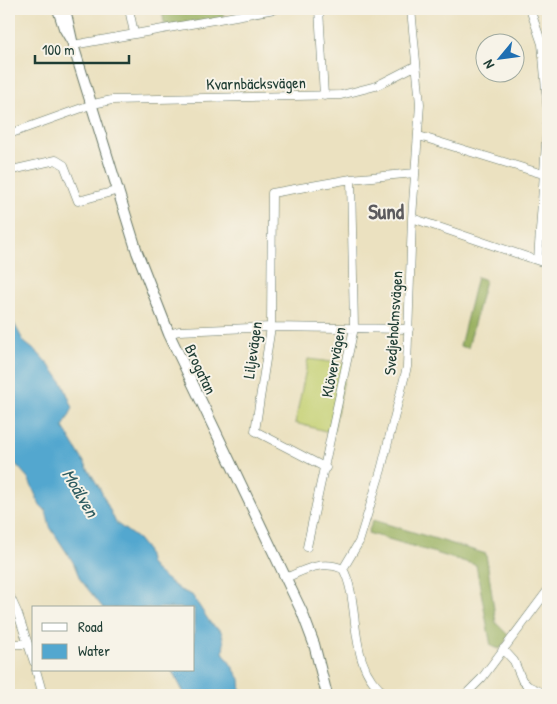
<svg xmlns="http://www.w3.org/2000/svg" width="557" height="704" viewBox="0 0 557 704" font-family="'Patrick Hand',sans-serif">
  <style>
    .green { fill: #c4d072; stroke: #728653 }
    .forest { fill: #9bb264; stroke: #5d784c }
    .water { fill: #53a7cf; stroke: #397282 }
    .lines { fill: none; stroke-linecap: round; stroke-linejoin: round }
    .street-casing { stroke: #667665; stroke-width: 9 }
    .secondary-casing { stroke: #667665; stroke-width: 12 }
    .street { stroke: #fff; stroke-width: 8 }
    .secondary { stroke: #fff; stroke-width: 10 }
    .labels { text-anchor: middle; stroke-width: 4; stroke-linejoin: round; paint-order: stroke }
    .street-label { font-size: 16px; fill: #1f3d34; stroke: #f7f3e8 }
    .water-label { font-size: 18px; font-style: italic; fill: #2f5d62; stroke: #f7f3e8 }
    .district-label { font-size: 21px; font-weight: bold; fill: #5c5b5e; stroke: #f7f3e8 }
  </style>
  <rect width="100%" height="100%" fill="#f7f3e8"/>
  <filter id="ink" filterUnits="userSpaceOnUse"><feTurbulence type="fractalNoise" baseFrequency=".02" numOctaves="2"/><feDisplacementMap in="SourceGraphic" scale="10" xChannelSelector="R" yChannelSelector="G"/><feConvolveMatrix kernelMatrix="1 2 1 2 8 2 1 2 1" color-interpolation-filters="sRGB"/></filter>
  <filter id="wash" filterUnits="userSpaceOnUse"><feTurbulence type="fractalNoise" baseFrequency=".0096" numOctaves="4" result="noise"/><feDisplacementMap in="SourceGraphic" scale="20" xChannelSelector="R" yChannelSelector="G"/><feGaussianBlur stdDeviation="1.12" result="paint"/><feColorMatrix in="noise" values="0 0 0 0 0 0 0 0 0 0 0 0 0 0 0 0 0 1.4 0 .05"/><feComposite in="paint" operator="in"/></filter>
  <g filter="url(#wash)">
    <rect width="100%" height="100%" fill="#ebe1c0"/>
    <!-- green -->
    <path class="green" d="M308 359 347 364 333 433 295 423Z"/>
    <!-- forest -->
    <path class="forest" d="M162 9H223V19L165 28Z
      M477 277 485 280 468 348 460 346Z
      M373 520 486 554 496 623 509 636 500 649 491 646 476 565 368 533Z"/>
    <!-- water -->
    <path class="water" d="M9 314 24 342 38 353 54 371 63 384 73 408 63 427 100 489 116 523 138 539 146 549 150 564 155 570 180 590 192 595 211 624 221 631 224 643 223 652 240 679 241 695H185L172 670H194V608H103L80 579 73 562 50 527 46 511 40 505 28 478 14 462 9 437Z"/>
  </g>
  <g filter="url(#ink)">
    <g class="lines">
      <!-- street casing -->
      <g class="street-casing">
        <path id="street" d="M129 9 134 33
          M319 9 324 96
          M530 9 542 44 548 114
          M73 45 275 9
          M9 134 93 104 112 100 341 95 376 86 415 66
          M419 136 546 175
          M9 156 12 170 56 160 64 165 78 201 119 190
          M412 218 548 264
          M538 260 548 114
          M169 334 179 331 271 327 409 329
          M326 468 255 431 271 327 272 193 351 179 415 173
          M307 547 354 328 351 179
          M343 569C362 603 345 667 387 695
          M286 578C305 569 323 560 343 569L359 542 381 470 407 367 412 218 420 104 411 9
          M9 594 18 614 34 662
          M9 644H28
          M503 649 514 661 522 680 528 686 524 695
          M36 670 43 695
          M528 686 548 695
          M465 695 482 678 548 590"/>
      </g>
      <!-- secondary casing -->
      <g class="secondary-casing">
        <path id="secondary" d="M58 9 64 28 71 40
          M65 9 73 45 137 252 169 334 302 612 314 644 327 695"/>
      </g>
      <!-- street -->
      <use href="#street" class="street"/>
      <!-- secondary -->
      <use href="#secondary" class="secondary"/>
    </g>
  </g>
  <g class="labels">
    <!-- street labels -->
    <g class="street-label">
      <text transform="translate(256 83) rotate(-1)" y="6">Kvarnbäcksvägen</text>
      <text transform="translate(393 323) rotate(-86)" y="6">Svedjeholmsvägen</text>
      <text transform="translate(252 350) rotate(-82)" y="6">Liljevägen</text>
      <text transform="translate(333 362) rotate(-79)" y="6">Klövervägen</text>
      <text transform="translate(201 369) rotate(65)" y="6">Brogatan</text>
    </g>
    <!-- water labels -->
    <g class="water-label">
      <text transform="translate(80 493) rotate(59)" y="6">Moälven</text>
    </g>
    <!-- district labels -->
    <g class="district-label">
      <text x="386" y="219">Sund</text>
    </g>
  </g>
  <!-- margin -->
  <rect width="557" height="704" fill="none" stroke="#f7f3e8" stroke-width="30"/>
  <!-- legend -->
  <rect x="32" y="606" width="162" height="65" fill="#f7f3e8" stroke="#a1aaa0"/>
  <rect x="42" y="623" width="25" height="8" fill="#ffffff" stroke="#a1aaa0"/>
  <text x="78" y="632" font-size="15" fill="#1f3d34">Road</text>
  <rect x="42" y="644" width="25" height="15" fill="#53a7cf" stroke="#a1aaa0"/>
  <text x="78" y="656" font-size="15" fill="#1f3d34">Water</text>
  <!-- north arrow -->
  <g transform="translate(500 58) rotate(241)"><circle r="24" fill="#f7f3e8" stroke="#a1aaa0"/>
  <path d="M0-4L9 19L0 12L-9 19Z" fill="#1f6fb2"/>
  <text y="-8" font-size="14" font-weight="bold" text-anchor="middle" fill="#1f3d34">N</text>
  </g>
  <!-- scale -->
  <path d="M35 55v8h94v-8" fill="none" stroke="#1f3d34" stroke-width="2.5"/>
  <text x="42" y="55" font-size="15" fill="#1f3d34" stroke="#f7f3e8" stroke-width="4" paint-order="stroke">100 m</text>
</svg>
